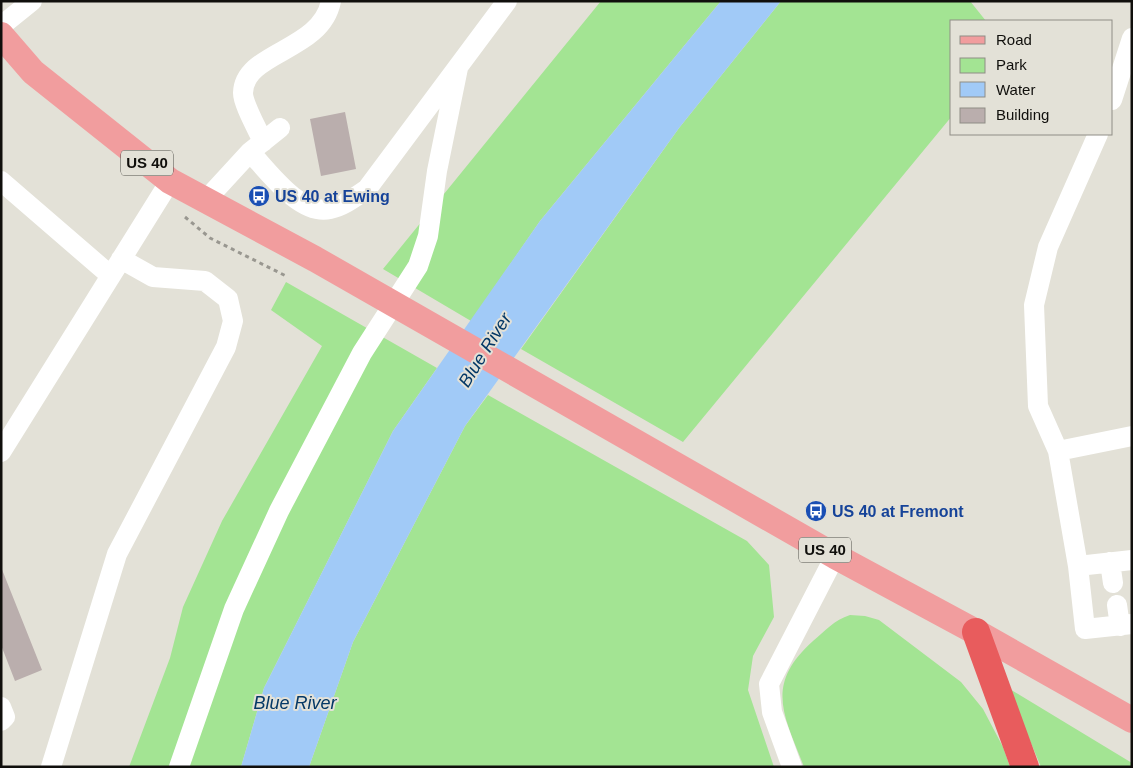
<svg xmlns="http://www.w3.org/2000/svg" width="1133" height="768" viewBox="0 0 1133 768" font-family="Arial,sans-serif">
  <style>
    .green { fill: #a3e493 }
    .water { fill: #a1caf7 }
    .building { fill: #baaead }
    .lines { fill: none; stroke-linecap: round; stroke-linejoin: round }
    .path { stroke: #999790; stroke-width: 3; stroke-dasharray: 4 4; stroke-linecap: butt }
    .minor { stroke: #fff; stroke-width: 20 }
    .major { stroke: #f19d9e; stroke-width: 26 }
    .highway { stroke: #e85c5d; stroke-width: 28 }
    .labels { text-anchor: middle; stroke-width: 4; stroke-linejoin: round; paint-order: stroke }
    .shield { fill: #e3e1d7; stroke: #4f4e49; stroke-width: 1 }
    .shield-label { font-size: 15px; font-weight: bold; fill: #100f0c }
    .transit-label { font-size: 16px; font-weight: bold; fill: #164399; stroke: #e3e1d7; text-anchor: start }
    .water-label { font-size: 18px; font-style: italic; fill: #043866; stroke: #e3e1d7 }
  </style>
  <rect width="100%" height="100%" fill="#e3e1d7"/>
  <!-- green -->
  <path class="green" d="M601 1H721L540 221 471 321 383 269Z
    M781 1H970L986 21H952V116L683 442 521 349 679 128Z
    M286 282 437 368 393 431 264 688 241 767H129L170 658 183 607 222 521 322 346 271 310Z
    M488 395 747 541 769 565 774 617 753 656 748 690 774 767H309L353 642 465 426Z
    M850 615 865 616 879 620 961 682 983 709 1003 747 1010 767H804C784 715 764 685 813 641 825 631 834 620 850 615Z
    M1008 688 1132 763V767H1041Z"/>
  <!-- water -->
  <path class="water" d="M721 1H781L679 128 465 426 353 642 309 767H241L264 688 393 431 540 221Z"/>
  <!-- building -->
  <path class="building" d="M345 112 356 169 321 176 310 119Z
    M1 567 42 670 15 681 1 645Z"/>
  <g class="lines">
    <!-- path -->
    <path class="path" d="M185 217 210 238 288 277"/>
    <!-- minor -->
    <path class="minor" d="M1 26 32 1
      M1112 100 1132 38
      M1098 134 1048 247 1034 305 1038 406 1058 451 1078 566 1085 629 1132 624
      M263 142C258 130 243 104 243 93 244 51 321 52 331 1
      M250 152C268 171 300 216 330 209 344 206 355 197 367 189L507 1
      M1 181 111 276
      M205 201 250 152 280 128
      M1058 451 1132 436
      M1 452 170 181
      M1110 562 1113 583
      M1078 566 1132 560
      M1117 605 1120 626
      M1 707 5 717 1 721
      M51 767 117 554 226 347 233 321 228 299 205 281 153 277 121 259
      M179 767 234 609 279 511 362 353 418 266 428 236 437 171 458 68
      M792 767 772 712 769 684 835 556"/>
    <!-- major -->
    <path class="major" d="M1 35 33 72 170 181 315 259 835 556 976 632 1132 720"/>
    <!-- highway -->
    <path class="highway" d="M976 632 1025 767"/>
  </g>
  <!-- icons -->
  <defs>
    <g id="bus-disc" transform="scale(1.125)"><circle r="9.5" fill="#1a4fb4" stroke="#e3e1d7"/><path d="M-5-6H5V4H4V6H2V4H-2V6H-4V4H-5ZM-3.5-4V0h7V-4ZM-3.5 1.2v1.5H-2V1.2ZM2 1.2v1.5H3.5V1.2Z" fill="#fff"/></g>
  </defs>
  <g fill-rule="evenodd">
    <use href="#bus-disc" x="259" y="196"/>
    <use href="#bus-disc" x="816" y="511"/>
  </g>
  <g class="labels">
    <!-- shield labels -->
    <g class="shield">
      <rect x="121" y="150.5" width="52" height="25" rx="4"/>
      <rect x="799" y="537.5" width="52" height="25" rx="4"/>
    </g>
    <g class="shield-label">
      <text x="147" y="168">US 40</text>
      <text x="825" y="555">US 40</text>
    </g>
    <!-- transit labels -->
    <g class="transit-label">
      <text x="275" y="202">US 40 at Ewing</text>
      <text x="832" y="517">US 40 at Fremont</text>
    </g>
    <!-- water labels -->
    <g class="water-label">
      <text transform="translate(485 350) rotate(-58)" y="6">Blue River</text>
      <text x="295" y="709">Blue River</text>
    </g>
  </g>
  <!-- border -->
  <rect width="1133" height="768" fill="none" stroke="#100f0c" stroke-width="5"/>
  <!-- legend -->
  <rect x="950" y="20" width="162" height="115" fill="#e3e1d7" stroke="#8f8d86"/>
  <rect x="960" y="36" width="25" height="8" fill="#f19d9e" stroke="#8f8d86"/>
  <text x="996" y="45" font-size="15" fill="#100f0c">Road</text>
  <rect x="960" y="58" width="25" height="15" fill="#a3e493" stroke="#8f8d86"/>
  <text x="996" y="70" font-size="15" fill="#100f0c">Park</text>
  <rect x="960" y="82" width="25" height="15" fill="#a1caf7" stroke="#8f8d86"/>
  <text x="996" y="95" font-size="15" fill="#100f0c">Water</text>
  <rect x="960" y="108" width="25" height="15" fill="#baaead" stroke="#8f8d86"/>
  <text x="996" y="120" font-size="15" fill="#100f0c">Building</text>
</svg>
